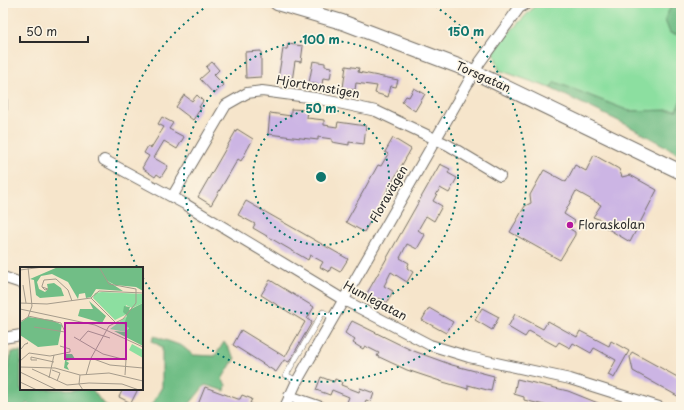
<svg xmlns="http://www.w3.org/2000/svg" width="684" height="410" viewBox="0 0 684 410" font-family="'Playpen Sans',sans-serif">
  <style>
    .green { fill: #8cdfa0; stroke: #5c8566 }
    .forest { fill: #71be86; stroke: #4e7458 }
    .building { fill: #ccb5e4 }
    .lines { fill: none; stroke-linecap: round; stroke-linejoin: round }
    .service-casing { stroke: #726c63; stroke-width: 6 }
    .minor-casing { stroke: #726c63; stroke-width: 12 }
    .secondary-casing { stroke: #726c63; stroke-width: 16 }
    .service { stroke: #fff; stroke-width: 5 }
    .minor { stroke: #fff; stroke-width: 10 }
    .secondary { stroke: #fff; stroke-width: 14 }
    .ring { fill: none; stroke: #0f766e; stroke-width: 2; stroke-dasharray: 2 4 }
    .poi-dot { fill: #b5179e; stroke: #fcf5e5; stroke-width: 1.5 }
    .labels { text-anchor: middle; stroke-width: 3.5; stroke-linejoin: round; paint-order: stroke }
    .street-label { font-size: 12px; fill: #2b2b2b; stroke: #fcf5e5 }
    .poi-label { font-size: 12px; fill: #2b2b2b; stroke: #fcf5e5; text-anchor: start }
    .inset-road { fill: none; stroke: #a59b8b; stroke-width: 1 }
    .view { fill: #b5179e; fill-opacity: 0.15; stroke: #b5179e; stroke-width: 2 }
    .inset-edge { fill: none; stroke: #2b2b2b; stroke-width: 2 }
    .centre { fill: #0f766e; stroke: #fcf5e5; stroke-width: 2 }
    .ring-label { font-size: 12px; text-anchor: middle; font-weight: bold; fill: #0f766e; stroke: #fcf5e5; stroke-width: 3.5; stroke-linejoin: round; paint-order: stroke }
  </style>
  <rect width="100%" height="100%" fill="#fcf5e5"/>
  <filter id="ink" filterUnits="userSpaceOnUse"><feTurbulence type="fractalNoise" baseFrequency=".025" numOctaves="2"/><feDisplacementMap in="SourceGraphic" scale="8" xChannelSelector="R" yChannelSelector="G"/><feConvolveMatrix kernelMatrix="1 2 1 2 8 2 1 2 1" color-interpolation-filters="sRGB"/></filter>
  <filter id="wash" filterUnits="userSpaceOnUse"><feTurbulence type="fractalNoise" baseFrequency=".012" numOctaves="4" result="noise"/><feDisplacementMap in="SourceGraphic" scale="16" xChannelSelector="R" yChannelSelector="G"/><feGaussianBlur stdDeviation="0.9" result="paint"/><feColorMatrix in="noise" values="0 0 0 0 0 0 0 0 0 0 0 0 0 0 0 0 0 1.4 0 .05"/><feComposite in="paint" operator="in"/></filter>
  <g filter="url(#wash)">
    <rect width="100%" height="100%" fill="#f6e5cb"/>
    <!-- green -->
    <path class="green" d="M538 3H672L665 20 670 33 681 35V99L677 110 629 111 555 82 550 88 499 70 493 49Z"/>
    <!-- forest -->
    <path class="forest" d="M672 3H681V35L670 33 665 20Z
      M555 82 629 111 677 110 681 99V155L627 125 550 88Z
      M154 336 182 346 193 355 215 356 224 342 235 358 222 379 226 385 225 391 205 385 187 407H150L162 387V347L152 341Z
      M12 352H21V389H92L100 400 108 407H31L27 403 24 407H3V386Z"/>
    <g id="blocks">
      <!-- building -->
      <path class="building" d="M288 44 303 46 301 62 295 61 292 81 278 79 283 49H287Z
        M261 51V77L246 78 245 52Z
        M313 61 325 63V66L332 67 330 79 323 78 322 85 309 83Z
        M212 62 219 70 214 75 224 85 214 94 200 79 209 71 206 67Z
        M346 66 359 68 358 72 398 80 396 87 391 86 388 97 375 93 377 86 356 83 355 90 343 88Z
        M414 88 425 94 415 111 402 102 406 96 409 97Z
        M184 95 192 101 197 95 203 101 199 107 201 108 193 120 176 107Z
        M291 109 308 110 307 118 324 120V125L337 127 338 122 366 126 364 144 349 142V145L332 142V139L318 137V140L268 134 270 113 291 116Z
        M162 117 173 123 169 129 184 137 177 149 164 141 154 158 168 166 161 177 157 174 155 177 142 168 149 156 144 153 148 146 151 148 164 127 158 124Z
        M237 129 253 139 241 161 238 159 211 205 198 197Z
        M393 138 411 149 364 232 346 222 378 165 381 166 388 154 385 152Z
        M594 155 619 169 622 177 630 175 657 190 630 242 603 226 601 220 593 217 601 205 576 191 564 214 575 221 570 229 575 232V235L560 260 510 232 525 206 531 203 530 195 544 170 566 182 575 165 586 171Z
        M440 164 450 169 448 173 457 178 449 193 440 188 433 201 442 206 434 221 426 216 418 230 425 235 417 249 407 244 400 258 409 263 407 268 413 272 407 282 391 272 384 286 393 291 387 303 379 298 377 302 366 295Z
        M246 201 348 259 340 272 331 267 329 272 320 267 323 262 310 255 308 260 253 228 255 224 238 215Z
        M270 280 314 307 307 319 312 322 289 362 284 360 276 372 233 345 241 330 285 357 305 322 261 295Z
        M429 308 453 322 446 333 422 320Z
        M482 308 499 317 492 330 475 320Z
        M515 314 543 329 548 321 577 337 580 331 609 346 611 341 629 351 614 378 608 375 616 360 594 348 591 353 573 343 570 348 559 342 556 346 529 331 525 337 508 327Z
        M352 321 411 350 452 365 494 376 491 391 468 385V389L443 382 407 370 377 356 379 353 365 346 363 349 353 343 355 340 345 333Z
        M632 352 681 379V398L633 371 630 357Z
        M321 377 334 382 335 379 342 382 341 385 359 392 360 388 374 393 371 402 366 400 363 407H361L347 402 349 397 332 390 330 395 316 390Z
        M517 379 568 391 608 407H552L524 400V397L514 394Z
        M205 387 238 399H240L242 395 252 399 250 403 258 407H197Z
        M123 389H138L131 403 119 397Z"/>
    </g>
  </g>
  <g filter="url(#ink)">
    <use href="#blocks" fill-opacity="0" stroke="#726c63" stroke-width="1"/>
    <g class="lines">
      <!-- service casing -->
      <g class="service-casing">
        <path id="service" d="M3 63 5 78V108L3 111
          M297 381 286 375 323 312 333 318"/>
      </g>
      <!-- minor casing -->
      <g class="minor-casing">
        <path id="minor" d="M104 160 185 204 344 300 430 345 469 357 570 379 659 407
          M172 197 226 105 247 93 262 91 315 98 376 111 448 145 500 176
          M3 277 21 283
          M3 338 21 335
          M289 396 321 407
          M285 407 297 381 480 62 519 8 528 3"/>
      </g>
      <!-- secondary casing -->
      <g class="secondary-casing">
        <path id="secondary" d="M277 3 342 22 474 72 681 172"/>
      </g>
      <!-- service -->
      <use href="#service" class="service"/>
      <!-- minor -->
      <use href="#minor" class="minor"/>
      <!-- secondary -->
      <use href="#secondary" class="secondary"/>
    </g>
  </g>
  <!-- distance rings -->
  <g class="ring">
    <circle cx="321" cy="177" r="68"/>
    <circle cx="321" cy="177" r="137"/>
    <path d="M137 267A205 205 0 0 1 212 3M430 3A205 205 0 1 1 143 278"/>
  </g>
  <!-- markers -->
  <circle class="poi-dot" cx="570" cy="225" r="4"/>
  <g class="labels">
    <!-- street labels -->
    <g class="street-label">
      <text transform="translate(483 77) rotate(24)" y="4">Torsgatan</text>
      <text transform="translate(318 87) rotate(10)" y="4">Hjortronstigen</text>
      <text transform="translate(389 194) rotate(-60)" y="4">Floravägen</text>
      <text transform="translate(375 301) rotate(28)" y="4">Humlegatan</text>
    </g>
    <!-- poi labels -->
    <g class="poi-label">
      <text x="578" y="229">Floraskolan</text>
    </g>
  </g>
  <!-- overview -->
  <g transform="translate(20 267)">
    <rect width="123" height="123" fill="#f6e5cb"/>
    <path d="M82 25 123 27V36L112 41 106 38 105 48 95 53 73 31 75 26ZM107 49 109 60 106 65 90 62ZM112 77 123 83V91L109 83Z" fill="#8cdfa0"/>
    <path d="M38 0H123V24L116 20 95 18 86 13 103 24 76 22 71 30 66 31 65 26 59 27 58 32 48 15 32 7 21 9 17 15 19 22 25 25 28 22 27 17 34 16 41 21 44 29 20 31 16 28 14 13 10 12ZM69 34 86 49 82 56 58 49 60 42H73ZM123 36V79L94 64 105 65 109 61 104 57 107 49 103 45 104 39 110 40 109 43ZM8 50 32 53 42 58 38 78 18 80 0 68V56ZM46 87H52L55 92 46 94 49 96 47 99 49 103 44 101Z" fill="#71be86"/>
    <path class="inset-road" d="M0 3 23 0M3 18 6 36M22 20 28 22 25 23 22 20V19L24 13 36 12 48 23 52 34M71 31 95 55M0 36 27 37 71 31 79 24 123 26M0 42 75 58 123 80M8 49 41 56 45 65 14 60M0 55 8 50 12 39 8 0M54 70 83 87 106 93 105 108M60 73 68 64 90 71M1 82 5 77H6L7 76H8L6 77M71 91 90 98 123 101M17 93H11V90L34 95M0 94 9 86 30 89 50 85V82L40 79M0 100 35 101 60 108 89 106 123 114M12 102 47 118 69 116 102 117 119 123M32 103 40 106 37 114M0 105 37 123M60 108 59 117 63 123M66 108 71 91 89 59 103 52 116 36V22L89 17 79 0M29 111 34 88M0 115 17 123"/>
    <path class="view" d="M45 56H106V92H45Z"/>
    <rect width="123" height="123" class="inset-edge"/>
  </g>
  <circle cx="321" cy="177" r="6" class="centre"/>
  <g class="ring-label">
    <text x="466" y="36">150 m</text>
    <text x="321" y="44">100 m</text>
    <text x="321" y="113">50 m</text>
  </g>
  <!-- margin -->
  <rect width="684" height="410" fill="none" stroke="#fcf5e5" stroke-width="16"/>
  <!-- scale -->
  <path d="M20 36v6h68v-6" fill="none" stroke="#2b2b2b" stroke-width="2"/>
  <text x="26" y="36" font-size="12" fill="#2b2b2b" stroke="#fcf5e5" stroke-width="3" paint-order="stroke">50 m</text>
</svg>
